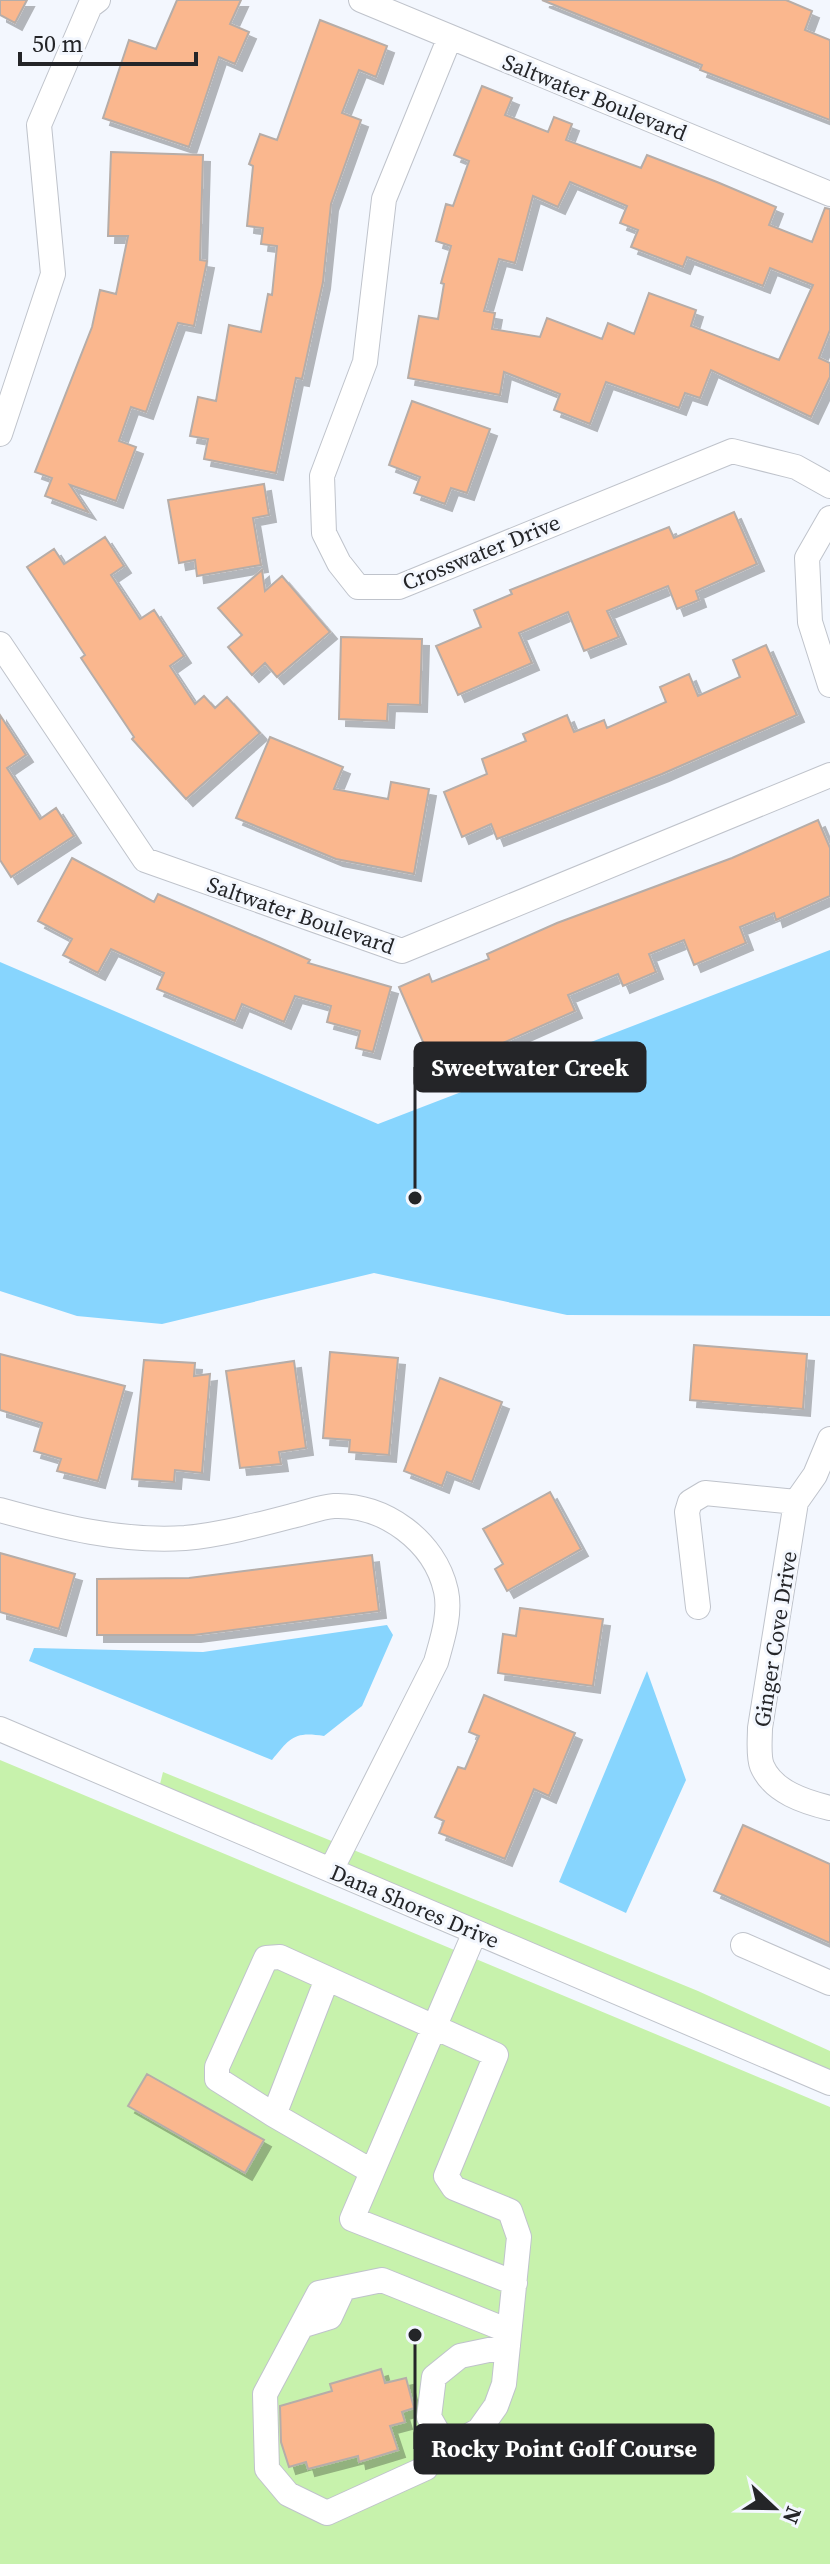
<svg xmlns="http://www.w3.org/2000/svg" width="830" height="2564" viewBox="0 0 830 2564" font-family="'Source Serif 4',serif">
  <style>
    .green { fill: #c7f2ac }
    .water { fill: #87d5fe }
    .building { fill: #fab78e; stroke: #b6ada8; stroke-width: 2; fill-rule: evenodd; filter: url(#shadow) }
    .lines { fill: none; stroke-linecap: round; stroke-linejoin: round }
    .minor-casing { stroke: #bfc3cb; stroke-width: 26 }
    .minor { stroke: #fff; stroke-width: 24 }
    .labels { text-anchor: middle; stroke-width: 6; stroke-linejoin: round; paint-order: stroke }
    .street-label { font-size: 22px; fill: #242528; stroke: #f3f7fe }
    .leader { fill: none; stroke: #242528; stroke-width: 3 }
    .callout-dot { fill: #242528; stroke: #f3f7fe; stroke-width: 3 }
    .callout { fill: #242528; stroke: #242528; stroke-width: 3 }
    .callout-label { font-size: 24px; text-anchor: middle; font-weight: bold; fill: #fff }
  </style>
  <defs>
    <filter id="shadow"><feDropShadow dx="7" dy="7" stdDeviation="0" flood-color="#0004"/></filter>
  </defs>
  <rect width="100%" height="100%" fill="#f3f7fe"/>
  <!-- green -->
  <path class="green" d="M0 1760 830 2107V2564H0Z
    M163 1772 698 1991 830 2051V2070L160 1784Z"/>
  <!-- water -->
  <path class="water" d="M830 950V1316L567 1315 374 1273 162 1324 77 1316 0 1291V962L378 1124Z
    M387 1625 393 1635 362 1706 324 1736C294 1731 290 1738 272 1760L29 1661 34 1648 203 1652Z
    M647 1671 686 1780 626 1913 559 1882Z"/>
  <!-- building -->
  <path class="building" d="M0 0H27L15 23 0 15Z
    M177 0H241L230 24 249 32 235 64 219 57 189 147 103 118 129 40 156 49Z
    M542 0H786L812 11 805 30 830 40V120L700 70 702 65Z
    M320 20 387 46 376 77 359 70 342 113 361 120 331 204 323 282 302 379 296 378 276 473 204 459 208 439 190 436 198 397 216 401 229 325 261 332 268 294 272 295 277 246 261 244 263 228 247 226 253 166 249 164 260 134 277 140Z
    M482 86 512 98 505 115 548 132 554 117 572 124 566 140 641 168 647 155 717 182 776 207 769 225 812 242 825 208 830 209V330L819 358 830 363V377L811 417 711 370 700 398 685 393 679 408 606 382 590 424 554 410 560 394 504 372 500 395 408 378 419 316 438 319 444 284 441 283 451 246 436 241 446 204 453 206 469 161 454 155ZM570 182 627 206 620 223 638 230 631 247 683 267 687 257 763 286 770 268 813 285 779 360 691 326 696 310 649 293 634 334 608 323 602 339 547 318 540 337 492 329 495 313 484 311 499 259 515 263 533 196 558 207Z
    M111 152 203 155 200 260 207 261 194 326 178 323 146 412 131 407 119 441 136 447 116 501 70 485 88 512 45 496 52 478 35 472 92 327 100 290 116 294 128 236H108Z
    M412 401 490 429 467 493 451 488 445 504 414 493 420 477 389 465Z
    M264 484 269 515 253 518 261 565 197 576 195 560 179 563 168 500Z
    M734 512 757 564 696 591 699 600 677 609 668 586 607 611 619 637 584 651 568 612 519 633 532 663 458 695 436 646 481 627 474 610 512 594 510 590 669 527 674 538Z
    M105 537 124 566 111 575 140 619 154 610 184 656 170 666 195 704 204 696 215 708 227 697 260 733 186 799 132 739 134 737 81 658 85 655 27 567 54 549 64 564Z
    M262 570 265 591 282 576 330 632 277 677 265 663 252 675 228 647 242 635 218 608Z
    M341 637 422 639 420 705 388 704 387 721 339 719Z
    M766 645 797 715 662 774 497 839 491 824 462 837 444 792 487 774 482 759 526 741 523 734 567 715 574 732 604 720 607 728 666 702 660 687 689 674 698 696 740 677 733 660Z
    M0 715 26 755 7 768 40 819 56 808 74 836 11 877 0 860Z
    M270 737 343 767 334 789 388 799 391 782 429 789 414 874 336 859 236 818Z
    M818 820 830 848V896L776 920 774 913 740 927 746 943 694 965 684 940 649 954 656 972 623 986 618 974 568 995 575 1011 496 1046 500 1055 440 1081 399 987 429 974 432 982 489 959 487 954 557 923 732 858Z
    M72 858 154 902 158 894 310 960 308 963 391 987 373 1052 356 1048 360 1031 327 1022 331 1006 295 996 284 1022 242 1004 235 1021 157 989 164 973 111 949 98 973 63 955 72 939 38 921Z
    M694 1345 807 1354 803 1409 690 1400Z
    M330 1352 398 1358 389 1455 349 1452 350 1440 323 1438Z
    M0 1354 125 1386 98 1481 57 1471 61 1459 34 1451 42 1423 0 1410Z
    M144 1360 195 1363 194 1376 210 1374 202 1473 175 1470 174 1482 132 1479Z
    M294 1361 306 1448 279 1452 281 1464 240 1468 226 1371Z
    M440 1378 502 1402 472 1482 447 1472 442 1486 404 1471Z
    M550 1492 581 1549 507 1591 495 1569 503 1564 483 1529Z
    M0 1553 75 1574 59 1629 0 1612Z
    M372 1555 379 1611 194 1635H97V1579L189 1578Z
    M520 1608 603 1619 593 1686 498 1673 503 1634 516 1636Z
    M484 1695 575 1733 549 1796 534 1789 505 1859 439 1833 444 1821 435 1817 458 1767 465 1769 479 1736 469 1732Z
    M743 1825 830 1864V1943L714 1891Z
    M147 2074 264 2140 245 2173 128 2106Z
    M381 2369 385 2383 406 2378 414 2408 402 2412 405 2422 390 2426 398 2450 359 2462 358 2456 308 2469 306 2462 289 2467 281 2442 280 2406 332 2391 330 2384Z"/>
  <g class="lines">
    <!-- minor casing -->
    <g class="minor-casing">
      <path id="minor" d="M361 0 830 194
        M450 37 384 199 365 362 322 476 324 533 339 563 358 587H399L732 451 796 467 830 486
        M0 434 53 274 39 125 90 6 98 0
        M830 518 807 558 810 622 830 685
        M0 644 145 860 402 951 830 775
        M830 1439 815 1475 796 1502 760 1728C760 1738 758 1756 762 1766 773 1792 805 1802 830 1808
        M0 1510C61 1527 120 1542 185 1538 220 1535 258 1525 292 1516 306 1513 320 1507 334 1506 384 1504 435 1541 446 1591 451 1614 442 1640 436 1662L331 1870
        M698 1607 687 1512 690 1502 705 1493 796 1502
        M0 1729 830 2083
        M475 1932 352 2219 515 2283
        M743 1945 830 1983
        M327 1979 274 2115 217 2079V2067L266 1958 280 1957 496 2055 446 2176 454 2188 510 2211 519 2237 504 2384 496 2406 479 2430 461 2440H442L429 2417 434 2377 460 2356 508 2346
        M274 2115 371 2171
        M304 2325 330 2317 343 2289
        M442 2440 426 2468 327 2513 288 2494 267 2469 265 2394 319 2293 382 2280 509 2331"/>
    </g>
    <!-- minor -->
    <use href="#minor" class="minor"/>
  </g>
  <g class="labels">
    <!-- street labels -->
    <g class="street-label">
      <text transform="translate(595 97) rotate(22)" y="8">Saltwater Boulevard</text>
      <text transform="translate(481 552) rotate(-22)" y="8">Crosswater Drive</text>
      <text transform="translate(301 915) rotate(19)" y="8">Saltwater Boulevard</text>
      <text transform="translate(775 1639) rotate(-81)" y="8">Ginger Cove Drive</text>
      <text transform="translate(415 1906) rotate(23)" y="8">Dana Shores Drive</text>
    </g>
  </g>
  <!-- callouts -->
  <path class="leader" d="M415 1198L415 1067M415 2335L415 2449"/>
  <g class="callout-dot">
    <circle cx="415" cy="1198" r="8"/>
    <circle cx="415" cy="2335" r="8"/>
  </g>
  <g class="callout">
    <rect x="415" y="1043" width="230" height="48" rx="8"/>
    <rect x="415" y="2425" width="298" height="48" rx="8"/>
  </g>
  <g class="callout-label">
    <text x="530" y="1076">Sweetwater Creek</text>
    <text x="564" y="2457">Rocky Point Golf Course</text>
  </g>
  <!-- north arrow -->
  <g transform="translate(774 2508) rotate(112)" stroke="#f3f7fe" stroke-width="6" paint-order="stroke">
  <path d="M0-6L14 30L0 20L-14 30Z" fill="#242528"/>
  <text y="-12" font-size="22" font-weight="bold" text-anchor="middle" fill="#242528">N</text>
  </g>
  <!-- scale -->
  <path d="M20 52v12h176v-12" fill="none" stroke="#242528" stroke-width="4"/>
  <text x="32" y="52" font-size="24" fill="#242528" stroke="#f3f7fe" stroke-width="6" paint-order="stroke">50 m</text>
</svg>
